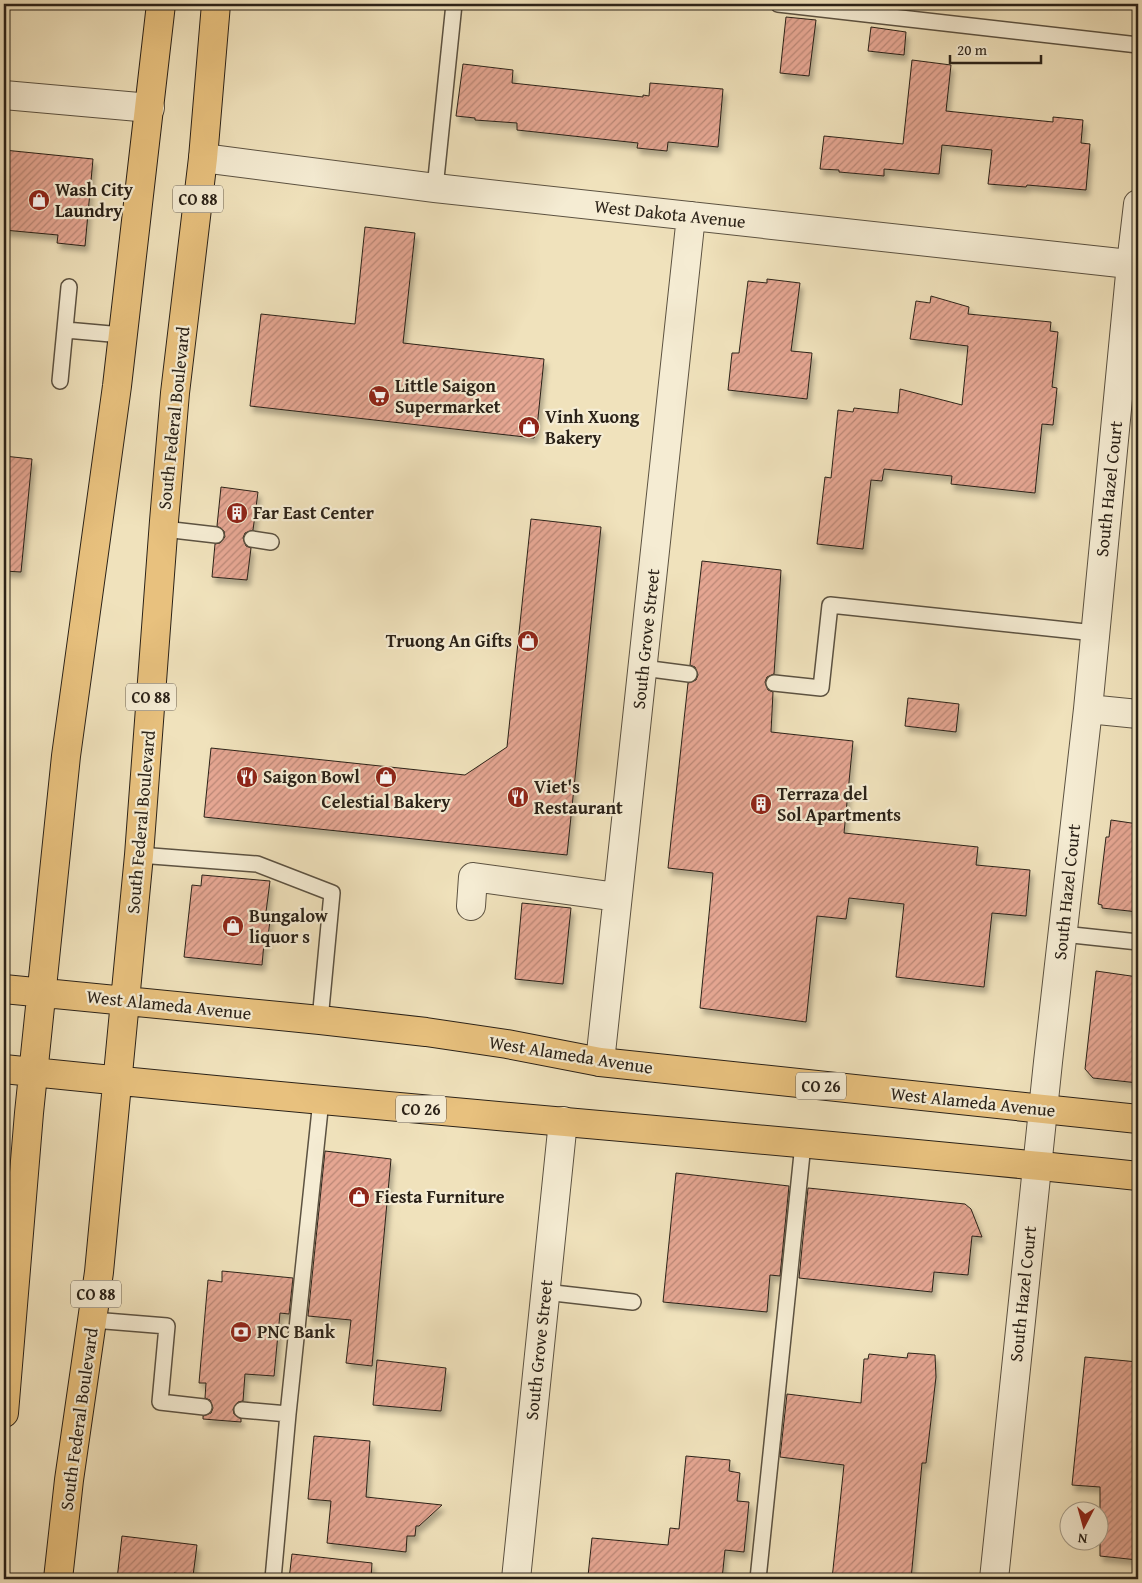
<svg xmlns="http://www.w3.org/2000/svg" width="1142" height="1583" viewBox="0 0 1142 1583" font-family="'Gentium Book Plus',serif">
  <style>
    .building { fill: url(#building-hatch); stroke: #2b2218; filter: url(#shadow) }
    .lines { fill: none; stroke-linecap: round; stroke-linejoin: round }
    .service-casing { stroke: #5c5241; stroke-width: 18 }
    .minor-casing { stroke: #5c5241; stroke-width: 30 }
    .primary-casing { stroke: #2b2218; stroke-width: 30 }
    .service { stroke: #f5ecd3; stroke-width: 15 }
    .minor { stroke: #f5ecd3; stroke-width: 28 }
    .primary { stroke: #e8c17e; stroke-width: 28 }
    .labels { text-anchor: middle; stroke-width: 4.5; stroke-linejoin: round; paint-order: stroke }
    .shield { fill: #f5ecd3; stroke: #685f50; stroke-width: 1 }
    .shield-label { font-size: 16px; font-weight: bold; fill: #2b2218 }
    .poi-label { font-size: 18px; font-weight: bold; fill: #2b2218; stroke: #f5ecd3; text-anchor: start }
    .street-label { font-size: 18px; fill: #2b2218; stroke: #f5ecd3 }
  </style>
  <defs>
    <pattern id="building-hatch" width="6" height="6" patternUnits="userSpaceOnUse" patternTransform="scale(1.25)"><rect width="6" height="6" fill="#e5a692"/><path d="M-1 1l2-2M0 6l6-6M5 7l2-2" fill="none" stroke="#ba8776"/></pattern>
    <filter id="shadow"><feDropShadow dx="3" dy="5.5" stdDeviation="2.5" flood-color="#0004"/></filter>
  </defs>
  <rect width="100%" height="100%" fill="#f0e2bc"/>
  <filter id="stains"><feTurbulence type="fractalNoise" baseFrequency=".004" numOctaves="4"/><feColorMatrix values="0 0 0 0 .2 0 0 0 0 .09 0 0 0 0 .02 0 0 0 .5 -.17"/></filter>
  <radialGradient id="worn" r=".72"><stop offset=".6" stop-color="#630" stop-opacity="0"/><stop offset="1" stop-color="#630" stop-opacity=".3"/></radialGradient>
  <!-- building -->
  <path class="building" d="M786 17 816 20 809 76 780 73Z
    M871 27 906 32 904 55 868 51Z
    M912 60 951 65 946 111 1053 122V117L1083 120 1081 143 1090 144 1086 190 1027 185 1026 187 988 184 992 150 942 145 939 174 884 169V176L839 172V170L820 169 824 136 903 144Z
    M463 64 513 70 512 83 643 97V95L649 96 650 83 723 89 718 147 668 142 667 151 637 148 638 143 517 130V123L475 120V118L456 116Z
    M4 150 93 159 85 246 57 243 58 235 4 230Z
    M365 227 415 233 403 343 544 359 537 428 534 438 250 406 261 314 355 324Z
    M767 279 800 283 791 351 812 353 807 399 728 390 732 353H739L748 281 767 283Z
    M931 296 969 307 968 314 1051 322 1050 331 1058 332 1052 387 1057 388 1053 425 1042 424 1035 493 951 484 952 476 884 469 882 481 871 480 863 549 817 544 825 477 831 478 838 410 853 412 854 408 898 413 900 389 962 405 968 346 910 339 916 301 930 303Z
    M4 456 32 459 21 572 4 571Z
    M221 487 258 492 253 530 245 533 243 538 246 546 251 548 247 580 212 577 215 544 220 543 225 537 224 531 217 526Z
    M531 519 601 527 567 855 204 817 211 748 465 775 507 747Z
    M702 561 781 570 774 674 767 677 765 682 768 690 773 692 771 732 853 741 844 833 978 847 976 865 1030 870 1026 916 992 913 984 987 896 977 904 904 849 898 846 919 817 916 806 1022 700 1008 713 873 668 868 688 683 696 680 698 675 695 667 690 665Z
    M908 698 959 704 956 732 905 726Z
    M1111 820 1138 824V912L1102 908V905L1098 904 1106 837H1109Z
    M202 875 270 881 266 912 271 913 267 944 264 943 262 965 184 957 192 885 201 886Z
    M522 903 571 908 563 984 515 979Z
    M1096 971 1138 977V1083L1093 1078 1085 1069Z
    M325 1151 391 1159 372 1366 346 1363 351 1320 308 1316Z
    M676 1173 789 1186 780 1276 770 1275 767 1312 663 1302Z
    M808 1188 965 1204 971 1209 982 1237 972 1236 968 1275 934 1272 932 1292 799 1278Z
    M222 1271 293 1278 289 1314 280 1313 274 1376 245 1374 243 1401 238 1402 233 1409 234 1414 241 1419V1422L203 1419V1416L211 1413 213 1408 210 1400 205 1398 206 1383H199L208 1280 222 1282Z
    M908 1353 935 1355 936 1377 926 1463H922L911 1579H832L844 1465 780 1457 787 1394 861 1403 864 1359H868L869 1354 907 1358Z
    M1085 1357 1138 1362V1560L1100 1556V1487L1072 1485Z
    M377 1360 446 1368 441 1411 373 1405Z
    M314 1436 370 1441 366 1497 442 1505 419 1526H416L415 1536H407L406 1552 327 1543 331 1501 308 1499Z
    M686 1456 730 1460 729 1471 740 1473 737 1501 749 1502 744 1552 725 1550 722 1579H622L588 1576 592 1538 668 1545 670 1528 679 1529Z
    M122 1536 197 1545 193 1576 174 1573 173 1579H117Z
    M292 1554 372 1563 371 1579H289Z"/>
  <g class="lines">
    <!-- service casing -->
    <g class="service-casing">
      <path id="service" d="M778 4 1138 45
        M435 188 454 4
        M66 330 122 335
        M60 381 69 287
        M164 529 216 535
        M252 539 271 542
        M643 668 689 674
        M774 683 821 688 830 605 1095 633
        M139 855 257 864 332 893 320 1020
        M1063 934 1138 942
        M545 1292 633 1302
        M93 1320 167 1326 160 1402 204 1407
        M242 1410 288 1414
        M273 1579 288 1414 321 1100
        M758 1579 803 1144"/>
    </g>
    <!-- minor casing -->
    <g class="minor-casing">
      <path id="minor" d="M4 95 150 108
        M203 158 435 188 1138 265
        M1088 709 1138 714
        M471 906 473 877 617 897
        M600 1062 691 216
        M516 1579 563 1121
        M994 1579 1048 1062 1088 709 1131 264 1138 204"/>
    </g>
    <!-- primary casing -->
    <g class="primary-casing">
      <path id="primary" d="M4 989 320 1020 426 1032 507 1044 600 1062 1138 1119
        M4 1069C382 1109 760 1136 1138 1176
        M4 1413 29 1113 66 756 117 386 161 4
        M58 1579 69 1480 99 1272 139 855 164 521 175 393 203 158 216 4"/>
    </g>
    <!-- service -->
    <use href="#service" class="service"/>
    <!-- minor -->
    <use href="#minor" class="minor"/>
    <!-- primary -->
    <use href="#primary" class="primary"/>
  </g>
  <!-- icons -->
  <defs>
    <g id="shop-disc" transform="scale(1.125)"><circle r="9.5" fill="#8f2418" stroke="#f5ecd3"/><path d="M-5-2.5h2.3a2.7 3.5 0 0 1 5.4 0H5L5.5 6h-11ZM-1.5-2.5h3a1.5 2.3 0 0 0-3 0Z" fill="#fff"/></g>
    <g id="supermarket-disc" transform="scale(1.125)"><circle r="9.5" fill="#8f2418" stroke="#f5ecd3"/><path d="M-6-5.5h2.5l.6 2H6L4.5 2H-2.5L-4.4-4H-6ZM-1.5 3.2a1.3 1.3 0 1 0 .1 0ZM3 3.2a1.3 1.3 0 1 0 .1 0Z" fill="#fff"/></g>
    <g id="building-disc" transform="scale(1.125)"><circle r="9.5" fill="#8f2418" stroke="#f5ecd3"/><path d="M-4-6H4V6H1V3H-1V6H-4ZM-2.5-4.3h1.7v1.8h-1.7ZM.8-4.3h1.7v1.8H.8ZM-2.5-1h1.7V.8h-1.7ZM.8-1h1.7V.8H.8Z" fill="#fff"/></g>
    <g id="restaurant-disc" transform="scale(1.125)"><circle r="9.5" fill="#8f2418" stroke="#f5ecd3"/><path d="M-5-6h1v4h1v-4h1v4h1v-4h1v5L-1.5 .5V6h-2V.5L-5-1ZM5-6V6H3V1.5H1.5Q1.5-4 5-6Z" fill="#fff"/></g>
    <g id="bank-disc" transform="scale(1.125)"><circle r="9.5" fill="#8f2418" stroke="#f5ecd3"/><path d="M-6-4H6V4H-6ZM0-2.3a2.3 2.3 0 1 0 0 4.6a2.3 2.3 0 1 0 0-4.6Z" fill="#fff"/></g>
  </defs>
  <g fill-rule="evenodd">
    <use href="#shop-disc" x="39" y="200"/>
    <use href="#supermarket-disc" x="379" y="396"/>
    <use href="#shop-disc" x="529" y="427"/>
    <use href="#building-disc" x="237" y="513"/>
    <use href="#shop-disc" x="528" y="641"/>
    <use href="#restaurant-disc" x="247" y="777"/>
    <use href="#shop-disc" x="386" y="777"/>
    <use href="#restaurant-disc" x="518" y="797"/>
    <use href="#building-disc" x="761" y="804"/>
    <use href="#shop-disc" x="233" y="926"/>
    <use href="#shop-disc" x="359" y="1197"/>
    <use href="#bank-disc" x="241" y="1332"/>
  </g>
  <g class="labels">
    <!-- shield labels -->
    <g class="shield">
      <rect x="173" y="185.5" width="50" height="27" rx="4"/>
      <rect x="126" y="683.5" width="50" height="27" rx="4"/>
      <rect x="796" y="1072.5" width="50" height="27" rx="4"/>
      <rect x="396" y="1095.5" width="50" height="27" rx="4"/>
      <rect x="71" y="1280.5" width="50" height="27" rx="4"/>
    </g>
    <g class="shield-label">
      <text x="198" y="205">CO 88</text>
      <text x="151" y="703">CO 88</text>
      <text x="821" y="1092">CO 26</text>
      <text x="421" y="1115">CO 26</text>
      <text x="96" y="1300">CO 88</text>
    </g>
    <!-- poi labels -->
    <g class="poi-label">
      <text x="55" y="196">Wash City<tspan x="55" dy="21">Laundry</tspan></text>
      <text x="395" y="392">Little Saigon<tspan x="395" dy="21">Supermarket</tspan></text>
      <text x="545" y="423">Vinh Xuong<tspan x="545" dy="21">Bakery</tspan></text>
      <text x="253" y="519">Far East Center</text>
      <text x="512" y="647" text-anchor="end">Truong An Gifts</text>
      <text x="263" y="783">Saigon Bowl</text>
      <text x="534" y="793">Viet's<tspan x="534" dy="21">Restaurant</tspan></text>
      <text x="777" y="800">Terraza del<tspan x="777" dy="21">Sol Apartments</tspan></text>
      <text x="386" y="808" text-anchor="middle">Celestial Bakery</text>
      <text x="249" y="922">Bungalow<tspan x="249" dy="21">liquor s</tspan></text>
      <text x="375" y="1203">Fiesta Furniture</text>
      <text x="257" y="1338">PNC Bank</text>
    </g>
    <!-- street labels -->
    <g class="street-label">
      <text transform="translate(670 214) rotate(6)" y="6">West Dakota Avenue</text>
      <text transform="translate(174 418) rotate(-84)" y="6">South Federal Boulevard</text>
      <text transform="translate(1109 489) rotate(-84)" y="6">South Hazel Court</text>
      <text transform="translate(646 639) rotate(-84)" y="6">South Grove Street</text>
      <text transform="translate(141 822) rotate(-85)" y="6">South Federal Boulevard</text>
      <text transform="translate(1067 892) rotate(-84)" y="6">South Hazel Court</text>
      <text transform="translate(169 1005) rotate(6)" y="6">West Alameda Avenue</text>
      <text transform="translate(571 1055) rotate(9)" y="6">West Alameda Avenue</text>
      <text transform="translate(973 1102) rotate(6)" y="6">West Alameda Avenue</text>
      <text transform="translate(1023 1294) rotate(-84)" y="6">South Hazel Court</text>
      <text transform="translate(539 1350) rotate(-84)" y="6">South Grove Street</text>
      <text transform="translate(79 1419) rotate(-82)" y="6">South Federal Boulevard</text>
    </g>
  </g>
  <!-- margin -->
  <rect width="1142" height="1583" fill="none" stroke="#f0e2bc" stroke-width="20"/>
  <rect x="5" y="5" width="1132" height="1573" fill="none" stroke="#2b2218" stroke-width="2.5"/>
  <rect x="10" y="10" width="1122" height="1563" fill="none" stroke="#2b2218"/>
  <!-- north arrow -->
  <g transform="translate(1084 1526) rotate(186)"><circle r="24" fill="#f5ecd3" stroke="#a49b88"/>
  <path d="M0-4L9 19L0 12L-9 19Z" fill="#8f2418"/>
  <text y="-8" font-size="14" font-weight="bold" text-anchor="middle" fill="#2b2218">N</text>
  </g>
  <!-- scale -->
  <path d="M950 55v8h91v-8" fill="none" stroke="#2b2218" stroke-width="2.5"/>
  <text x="957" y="55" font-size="15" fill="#2b2218" stroke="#f5ecd3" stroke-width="4" paint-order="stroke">20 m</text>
  <rect width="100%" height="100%" filter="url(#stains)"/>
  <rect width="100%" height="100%" fill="url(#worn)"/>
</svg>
